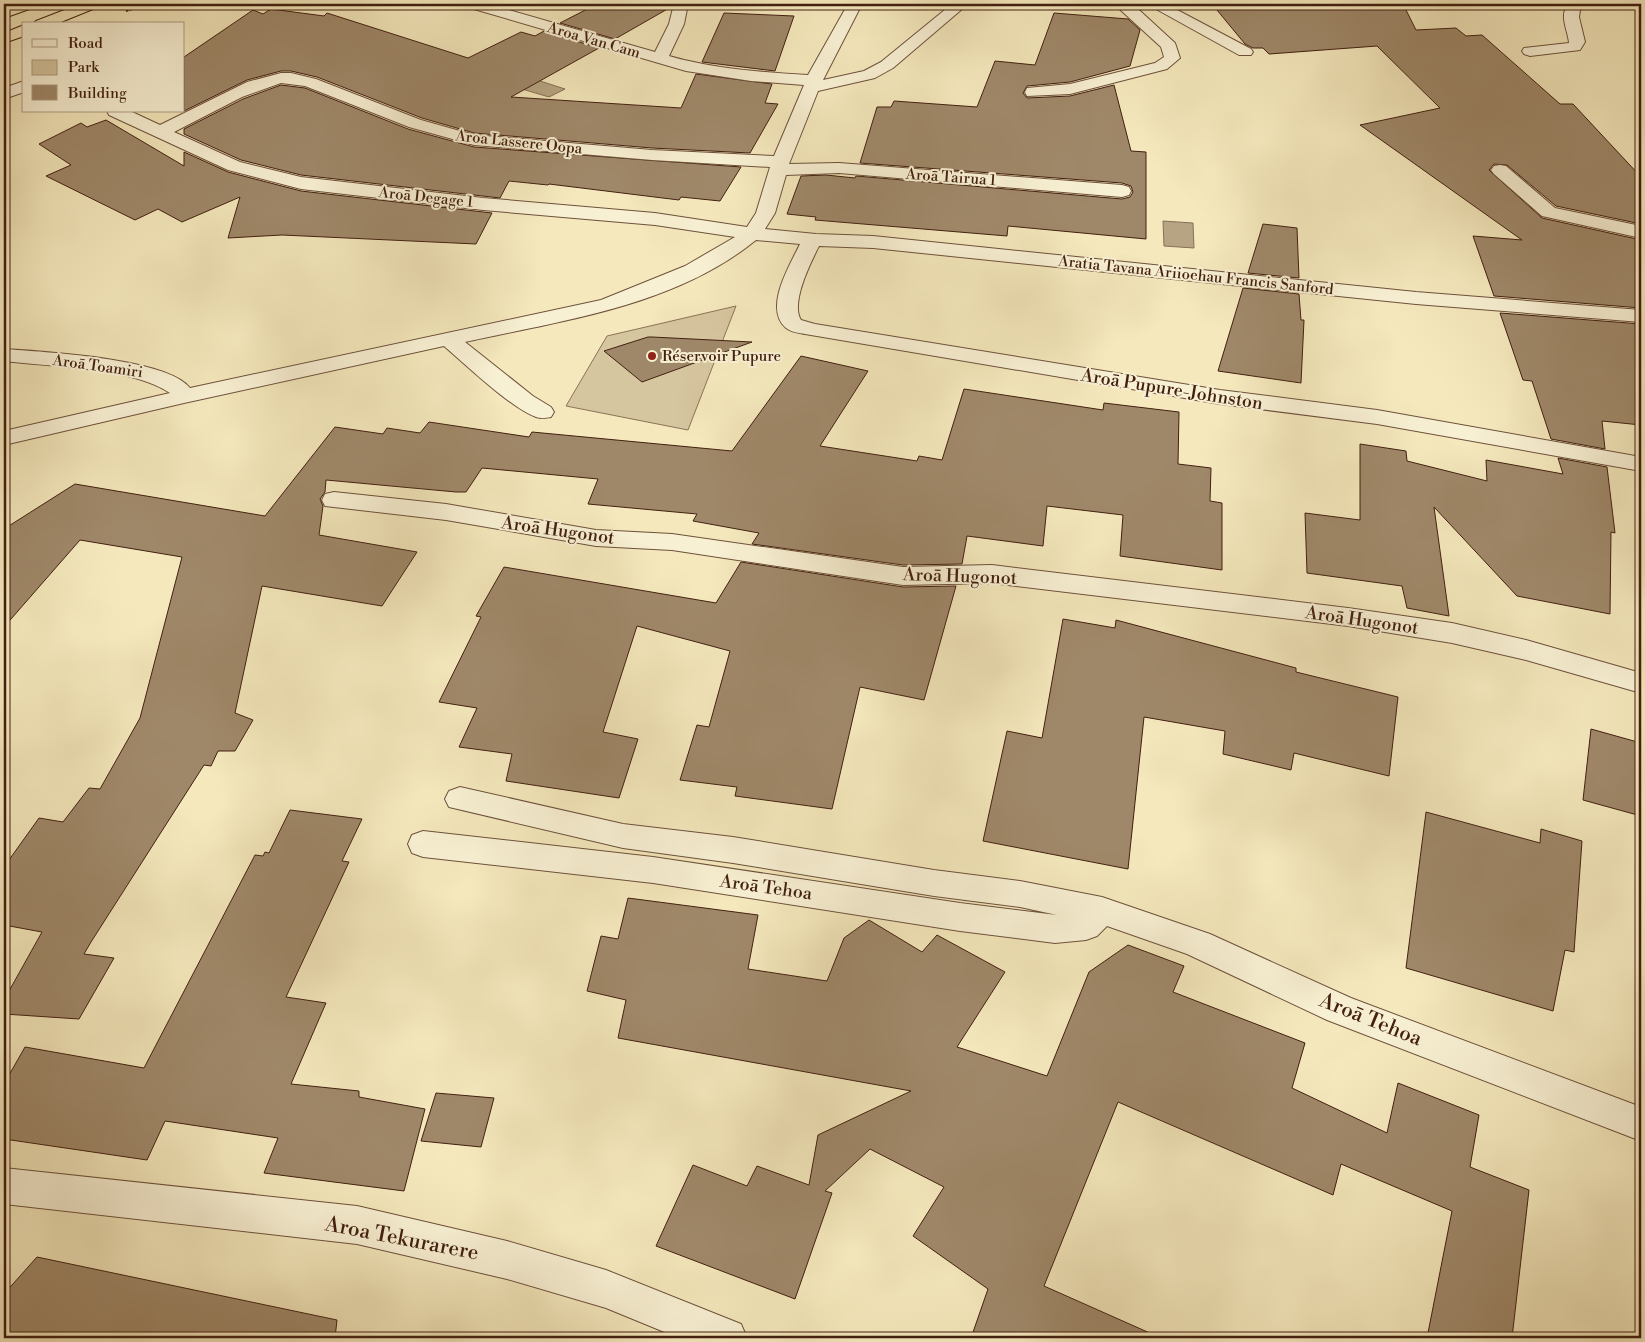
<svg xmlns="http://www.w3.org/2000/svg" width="1645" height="1342" viewBox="0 0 1645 1342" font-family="'Libre Bodoni',serif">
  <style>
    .green { fill: #d6c69f; stroke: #8c7258 }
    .water { fill: #b7a482; stroke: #886f54 }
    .building { fill: #9f8869; stroke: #421f10 }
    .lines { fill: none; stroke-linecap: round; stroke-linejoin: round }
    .minor-casing { stroke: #6e513b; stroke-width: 2 }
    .highway-casing { stroke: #421f10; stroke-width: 2 }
    .path { stroke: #421f10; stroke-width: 2; stroke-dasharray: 2.5 1; stroke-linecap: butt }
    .minor { fill: #f8f0d3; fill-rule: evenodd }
    .highway { fill: #f4e8bc; fill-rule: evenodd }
    .poi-dot { fill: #8f2418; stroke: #f8f0d3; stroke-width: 2 }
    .labels { text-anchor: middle; stroke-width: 4; stroke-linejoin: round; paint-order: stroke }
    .far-street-label { font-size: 15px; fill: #421f10; stroke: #f8f0d3 }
    .far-poi-label { font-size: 15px; fill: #421f10; stroke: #f8f0d3; text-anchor: start }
    .street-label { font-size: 18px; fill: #421f10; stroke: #f8f0d3 }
    .near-street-label { font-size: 21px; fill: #421f10; stroke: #f8f0d3 }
  </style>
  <rect width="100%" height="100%" fill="#f4e8bc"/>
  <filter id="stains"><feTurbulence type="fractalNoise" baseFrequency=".004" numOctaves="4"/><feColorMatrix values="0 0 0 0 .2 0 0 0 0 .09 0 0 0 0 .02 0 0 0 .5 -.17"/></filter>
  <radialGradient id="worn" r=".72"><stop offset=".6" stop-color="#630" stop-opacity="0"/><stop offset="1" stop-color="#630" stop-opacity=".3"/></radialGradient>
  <!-- green -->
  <path class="green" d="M736 306 688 430 566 406 607 336Z"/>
  <!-- water -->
  <path class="water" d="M537 80 565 89 549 97 522 89Z
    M1163 221 1193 223 1194 248 1164 246Z"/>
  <!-- building -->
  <path class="building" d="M597 4H672L671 7 615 39 560 23Z
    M1212 4H1403L1416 30 1456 28 1466 36 1482 35 1560 104H1573L1641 177V224L1556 206 1507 165 1494 164 1489 170 1542 218 1641 240V308L1494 296 1473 236 1522 240 1360 125 1440 108 1377 46 1269 54 1263 48H1253L1245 44Z
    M271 9 324 16 327 13 468 58 521 32 535 36 544 31 599 48 511 97 681 108 696 74 772 84 765 103 778 104 750 153 652 148 474 133 422 118 317 77 291 71H281L247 80 184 111V57L253 10 263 14Z
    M724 13 794 16 775 71 702 62Z
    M1054 13 1128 19 1140 30 1130 66 1070 82 1027 86 1023 93 1027 98 1070 96 1114 85 1131 151 1146 152V239L1008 226 1007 236 815 220 816 217 787 214 801 176 826 175 855 178 856 176 1122 199 1130 197 1133 192 1131 186 1122 183 860 163 877 107H891L894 101 977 107 995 61 1035 65Z
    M281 85 305 88 408 129 474 147 741 167 720 201 681 197 679 200 549 184 548 185 509 181 500 198 301 175 241 160 184 134V129L243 99Z
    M106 120 184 166V152L228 172 301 191 492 213 476 244 282 235 228 238 240 197 182 222 158 209 135 220 46 176 71 165 39 144 81 123 87 127Z
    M1263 224 1297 228 1299 278 1248 273Z
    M1243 288 1299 294 1301 320H1304L1301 383 1218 371Z
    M1500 313 1641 324V425L1602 421 1605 449 1551 439 1532 381 1523 380Z
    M648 337H652L752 342 642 382 604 351Z
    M801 356 868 371 820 446 917 461 919 456 942 460 964 389 1103 410 1104 403 1179 412 1178 464 1211 468 1210 501 1222 503V570L1120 556 1123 515 1047 506 1043 546 967 536 962 564 903 565 752 544 759 533 693 521 697 514 588 504 598 479 482 468 466 492H456L326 480 325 492 320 499 323 506 319 535 417 552 382 606 262 586 235 713 253 720 235 751H218L211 766 204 765 91 942 84 954 114 958 79 1019 4 1014V1000L42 932 4 925V867L39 818 63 822 89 788 100 789 140 718 182 557 80 540 4 627V529L75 484 265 516 335 427 383 434 387 428 420 433 429 422 529 437 532 432 732 451Z
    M1360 444 1406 451 1407 461 1487 481 1486 460 1563 474 1558 458 1607 467 1615 533 1611 532 1610 614 1517 596 1434 507 1449 616 1407 608 1402 586 1307 573 1305 513 1360 520Z
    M741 562 903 587 956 586 924 700 860 687 832 809 735 796 737 787 680 780 697 725 709 727 730 651 637 626 603 732 638 739 619 798 506 781 512 754 459 747 477 708 439 702 481 617 476 616 504 567 716 603Z
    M1063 619 1115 628 1116 620 1296 668V672L1398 697 1389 776 1294 753 1291 770 1223 754 1225 731 1144 717 1128 869 983 841 1007 731 1042 738Z
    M1591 729 1641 743V816L1583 800Z
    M290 810 362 819 342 861 349 862 286 997 326 1003 291 1084 359 1091V1097L425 1109 404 1191 264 1173 278 1138 165 1121 147 1160 4 1139V1084L25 1047 144 1068 255 855 263 856 265 852 269 853Z
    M1426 812 1540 843 1541 829 1582 841 1574 952 1565 950 1553 1011 1406 968Z
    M628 898 758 915 748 969 827 981 844 938 869 920 922 952 937 935 1005 972 957 1047 1047 1076 1089 972 1128 945 1184 966 1173 992 1305 1043 1292 1088 1387 1133 1398 1083 1479 1115 1470 1167 1529 1190 1512 1338H1427L1452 1211 1341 1164 1333 1195 1118 1102 1044 1286 1161 1338H971L988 1289 913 1236 944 1187 870 1149 825 1191 832 1193 795 1299 656 1246 693 1165 747 1186 757 1166 809 1185 818 1135 911 1091 618 1038 626 1000 587 991 601 936 618 939Z
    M436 1093 494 1098 481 1147 421 1141Z
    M37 1257 337 1320 335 1338H4V1294Z"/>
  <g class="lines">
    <!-- minor casing -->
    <g class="minor-casing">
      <path id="minor" d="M464 4H488L655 52 669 24 674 4H688L684 24 669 56C714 69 761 72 808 75L848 4H862L823 80 864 71 881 62 952 4H968L893 68 875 78 818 91 789 164 839 163 1122 185 1129 187 1131 191 1129 195 1122 197 839 173 786 175 775 213 765 229 816 234 873 236 1416 292 1641 310V322L1416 304 873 248 819 246C811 262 790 303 801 320L815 324 1220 390 1377 410 1641 457V471L1377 424 1220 404 805 334C799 333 791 332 786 328 763 308 790 265 800 244L756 240C675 306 564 320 465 342L533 396 551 407 554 412 551 417C545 418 542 419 536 417 511 408 466 365 444 346L184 403 4 445V431L170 393C132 367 51 367 4 361V349C43 352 167 358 190 388L601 300 685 266 735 237 655 225 483 210 301 189 228 170 109 115 107 111H130L160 125 247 82 281 73H291L316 79 421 120 474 135 652 150 774 156 804 85 751 81 686 71 467 7ZM281 83 305 86 409 127 474 145 652 160 770 167 756 213 747 227 655 213 483 198 301 177 240 162 174 132 242 97Z
        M1114 4H1131L1138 9 1175 43 1180 58 1167 69 1070 94 1027 96 1025 92 1027 88 1070 84 1155 63 1164 57 1161 47Z
        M1147 4H1166L1251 49 1253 52 1251 55H1239Z
        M1569 4H1588L1580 10 1579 17 1585 42 1580 50 1530 56 1524 54 1522 51 1524 48 1569 43C1568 30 1558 14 1569 4Z
        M24 81V92L4 99V88Z
        M1500 165 1506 166 1555 208 1641 226V238L1542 216 1494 174 1491 170 1494 166Z
        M334 492 446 504 596 530 672 534 903 567 992 565 1348 608 1452 623 1526 640 1641 673V693L1526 660 1452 643 1348 626 992 583 903 585 672 550 596 546 446 520 325 506 322 500 325 494Z
        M460 787 623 824 733 837 934 870 1020 881 1102 897 1210 934 1351 998 1641 1107V1141L1327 1020 1187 954 1107 926 1097 936 1086 940 1055 943 960 931 653 883 423 857 412 853 408 844 412 835 423 831 653 857 960 903 1057 915 1020 907 934 896 733 863 623 848 449 807 445 799 449 791Z
        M4 1168 357 1206 507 1241 606 1270 741 1324 747 1338H679L606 1308 507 1279 357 1244 4 1204Z"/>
    </g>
    <!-- highway casing -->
    <g class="highway-casing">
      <path id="highway" d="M16 4H38L35 7 4 18V8Z
        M80 4H101L98 7 56 24H33L36 21Z
        M24 25V36L4 43V33Z"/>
    </g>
    <!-- path -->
    <path class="path" d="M126 11 148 4"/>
    <!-- minor -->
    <use href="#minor" class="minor"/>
    <!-- highway -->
    <use href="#highway" class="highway"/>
  </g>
  <!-- markers -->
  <circle class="poi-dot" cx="652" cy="356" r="5"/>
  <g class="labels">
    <!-- far-street labels -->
    <g class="far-street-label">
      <text transform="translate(594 40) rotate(16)" y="5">Aroa Van Cam</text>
      <text transform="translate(519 142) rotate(6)" y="5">Aroa Lassere Oopa</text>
      <text transform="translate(951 177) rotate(4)" y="5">Aroā Tairua 1</text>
      <text transform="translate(426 197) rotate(6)" y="5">Aroā Degage 1</text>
      <text transform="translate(1196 275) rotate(6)" y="5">Aratia Tavana Ariioehau Francis Sanford</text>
      <text transform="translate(98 366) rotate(8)" y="5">Aroā Toamiri</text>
    </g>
    <!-- far-poi labels -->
    <g class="far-poi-label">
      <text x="662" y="361">Réservoir Pupure</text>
    </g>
    <!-- street labels -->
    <g class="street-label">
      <text transform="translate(1172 389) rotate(9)" y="6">Aroā Pupure-Johnston</text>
      <text transform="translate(558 530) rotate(8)" y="6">Aroā Hugonot</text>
      <text transform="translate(960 576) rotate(2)" y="6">Aroā Hugonot</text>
      <text transform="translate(1362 620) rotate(8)" y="6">Aroā Hugonot</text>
      <text transform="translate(766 887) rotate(8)" y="6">Aroā Tehoa</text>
    </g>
    <!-- near-street labels -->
    <g class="near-street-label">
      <text transform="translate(1371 1019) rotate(22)" y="7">Aroā Tehoa</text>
      <text transform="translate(402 1238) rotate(11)" y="7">Aroa Tekurarere</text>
    </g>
  </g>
  <!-- margin -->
  <rect width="1645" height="1342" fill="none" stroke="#f4e8bc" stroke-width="20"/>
  <rect x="5" y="5" width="1635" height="1332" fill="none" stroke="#421f10" stroke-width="2.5"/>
  <rect x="10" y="10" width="1625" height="1322" fill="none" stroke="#421f10"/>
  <!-- legend -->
  <rect x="22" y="22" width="162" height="90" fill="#f8f0d3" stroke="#af9c85"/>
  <rect x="32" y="39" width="25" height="8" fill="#f8f0d3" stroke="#af9c85"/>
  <text x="68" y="48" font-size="15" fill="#421f10">Road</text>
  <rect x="32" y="60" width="25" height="15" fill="#d6c69f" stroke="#af9c85"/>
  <text x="68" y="72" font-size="15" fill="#421f10">Park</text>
  <rect x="32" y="85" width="25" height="15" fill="#9f8869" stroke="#af9c85"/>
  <text x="68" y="98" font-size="15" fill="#421f10">Building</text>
  <rect width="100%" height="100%" filter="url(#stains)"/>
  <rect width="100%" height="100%" fill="url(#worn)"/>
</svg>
